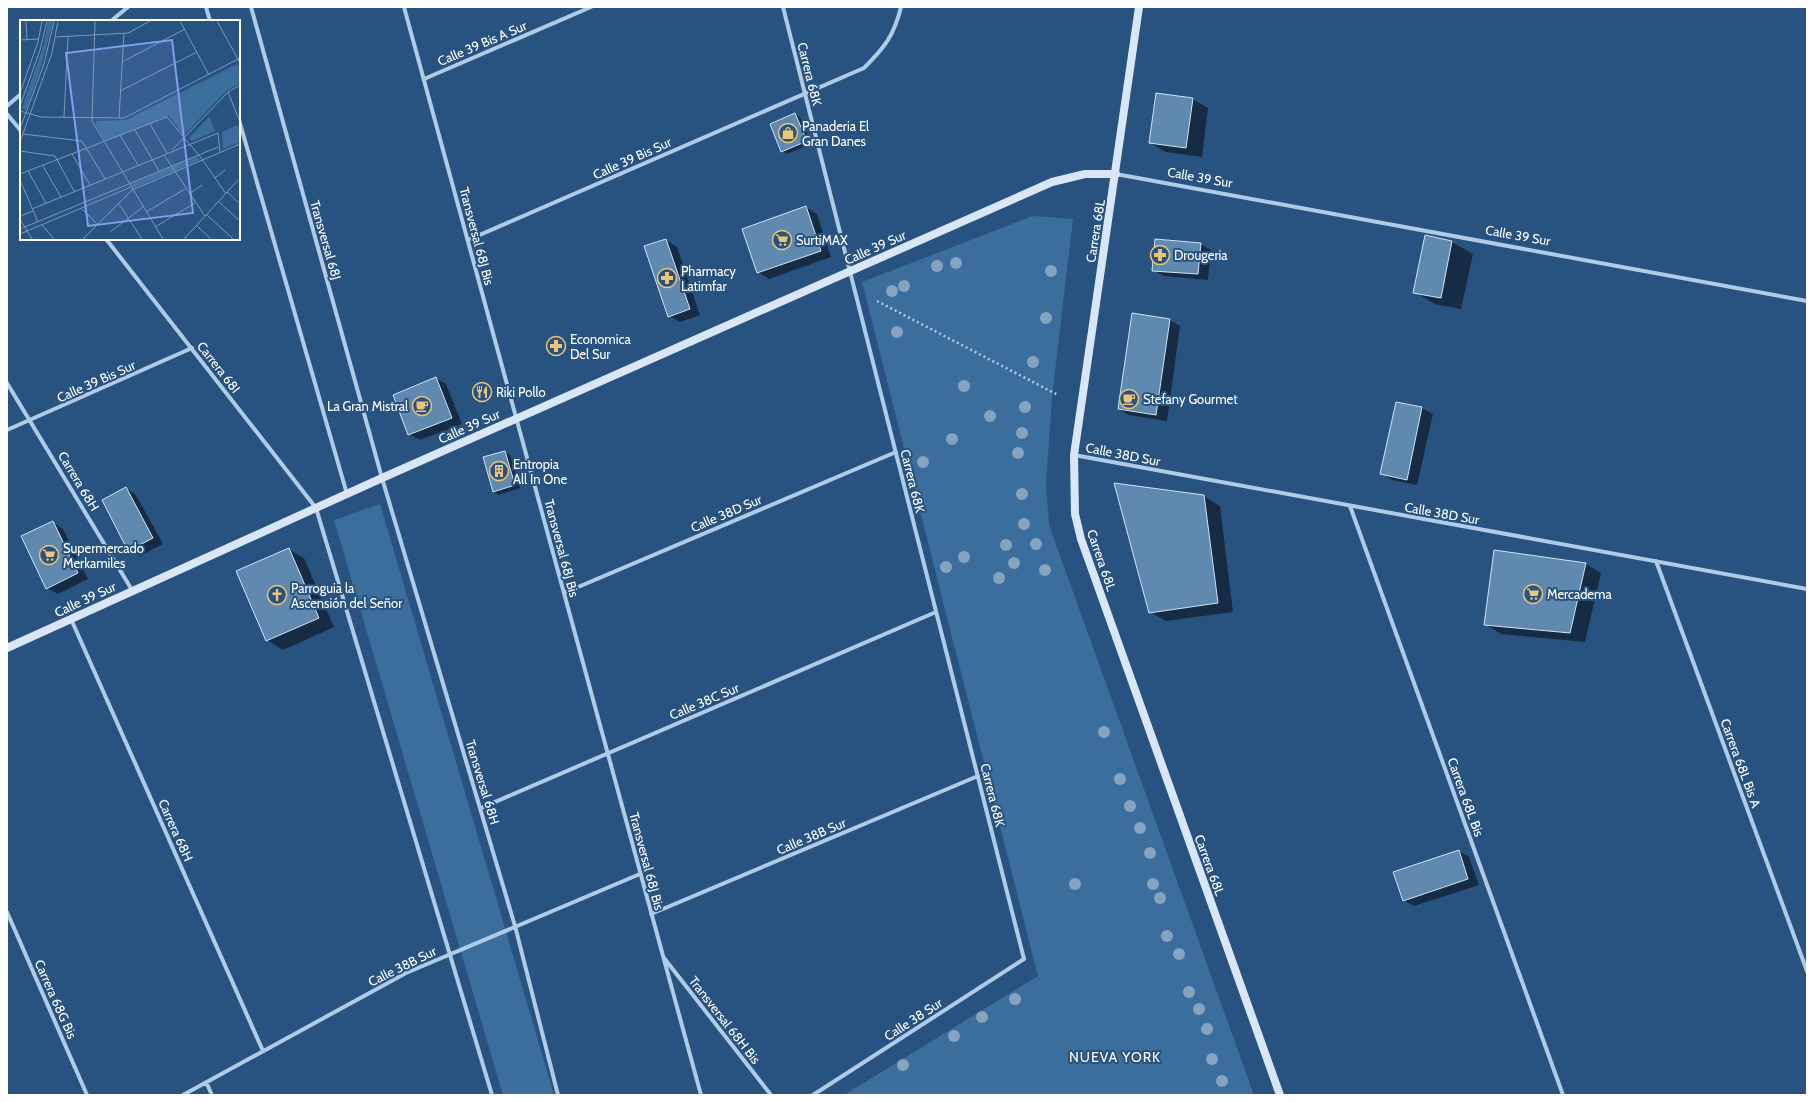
<svg xmlns="http://www.w3.org/2000/svg" width="1814" height="1102" viewBox="0 0 1814 1102" font-family="Cabin,sans-serif">
  <style>
    .green { fill: #3c6e9d }
    .shadow { fill: #0007 }
    .building { fill: #6089b0; stroke: #d2e4f5 }
    .lines { fill: none; stroke-linecap: round; stroke-linejoin: round }
    .path { stroke: #afcbe6; stroke-width: 2.5; stroke-dasharray: 2 3; stroke-linecap: butt }
    .street { stroke: #afcbe6; stroke-width: 4 }
    .secondary { stroke: #d8e6f5; stroke-width: 8 }
    .tree { fill: #86a3c0 }
    .labels { text-anchor: middle; stroke-width: 4; stroke-linejoin: round; paint-order: stroke }
    .street-label { font-size: 13px; fill: #fff; stroke: #285380 }
    .poi-label { font-size: 13px; fill: #fff; stroke: #285380; text-anchor: start }
    .neighbourhood-label { font-size: 14px; letter-spacing: 1px; fill: #fff; stroke: #285380 }
    .inset-road { fill: none; stroke: #7e98b3; stroke-width: 1 }
    .view { fill: #839eea; fill-opacity: 0.15; stroke: #839eea; stroke-width: 2 }
    .inset-edge { fill: none; stroke: #fff; stroke-width: 2 }
  </style>
  <rect width="100%" height="100%" fill="#285380"/>
  <!-- green -->
  <path class="green" d="M1033 216 1073 219 1052 397 1046 484 1049 525 1254 1095H844L1038 976 862 282Z
    M380 504 554 1095H503L334 520Z"/>
  <!-- shadow -->
  <path class="shadow" d="M1192 99 1208 108 1202 157 1166 152 1150 143Z
    M795 114 800 117 812 144 787 154 782 151Z
    M806 207 817 214 831 257 769 279 758 272Z
    M1426 236 1452 242 1473 254 1461 309 1435 304 1415 292Z
    M666 240 677 247 700 315 680 322 669 316Z
    M1200 244 1211 250 1208 280 1164 276 1153 270Z
    M1170 320 1180 326 1167 421 1129 415 1119 409Z
    M435 378 446 384 462 424 420 440 409 434Z
    M1397 403 1422 408 1433 414 1417 485 1392 480 1381 473Z
    M505 452 510 455 520 488 499 495 494 492 484 458Z
    M126 488 136 495 163 544 140 556 129 550Z
    M1204 496 1220 506 1233 612 1166 621 1150 612Z
    M53 522 63 529 88 579 58 594 47 588Z
    M288 549 304 558 334 627 283 650 267 640Z
    M1586 564 1601 573 1585 642 1501 634 1485 624Z
    M1459 851 1469 857 1479 885 1414 906 1403 900Z"/>
  <!-- building -->
  <path class="building" d="M1156 93 1193 98 1186 148 1149 143Z
    M795 113 807 141 781 152 770 124Z
    M806 206 821 251 757 273 742 229Z
    M1425 235 1452 241 1441 298 1413 293Z
    M666 239 690 309 668 317 644 246Z
    M1155 239 1201 243 1198 274 1152 271Z
    M1132 313 1170 319 1156 415 1118 409Z
    M436 377 452 418 408 435 393 395Z
    M1396 402 1422 407 1407 480 1380 474Z
    M505 451 515 485 493 492 483 457Z
    M1114 483 1204 495 1218 603 1149 613Z
    M126 487 153 538 128 551 102 500Z
    M53 521 78 573 46 589 21 536Z
    M289 548 319 618 266 641 236 571Z
    M1494 550 1586 563 1570 633 1484 625Z
    M1459 850 1468 879 1403 901 1393 872Z"/>
  <g class="lines">
    <!-- path -->
    <path class="path" d="M877 301 1058 395"/>
    <!-- street -->
    <path class="street" d="M206 7 210 21
      M251 7 382 478 515 926 558 1095
      M404 7 701 1095
      M783 7 1024 959 813 1095
      M111 21 128 7
      M424 79 591 7
      M7 106 21 94
      M7 114 21 131
      M239 120 347 494
      M1116 174 1807 301
      M106 239 316 508 492 1095
      M468 240 864 68C884 48 894 36 901 7
      M7 383 132 590
      M7 430 192 348
      M1074 455 1807 589
      M1350 506 1563 1095
      M1656 561 1807 971
      M564 593 896 452
      M71 619 263 1051
      M481 808 936 612
      M7 912 87 1095
      M651 914 978 776
      M664 958 771 1095
      M206 1082 212 1095
      M183 1095 406 973 640 874"/>
    <!-- secondary -->
    <path class="secondary" d="M1139 7 1074 455 1075 514 1081 539 1280 1095
      M7 648 382 478 1052 182 1085 174H1116"/>
  </g>
  <!-- trees -->
  <g class="tree">
    <circle cx="956" cy="263" r="6"/>
    <circle cx="937" cy="266" r="6"/>
    <circle cx="1051" cy="271" r="6"/>
    <circle cx="904" cy="286" r="6"/>
    <circle cx="892" cy="291" r="6"/>
    <circle cx="1046" cy="318" r="6"/>
    <circle cx="897" cy="332" r="6"/>
    <circle cx="1033" cy="362" r="6"/>
    <circle cx="964" cy="386" r="6"/>
    <circle cx="1025" cy="407" r="6"/>
    <circle cx="990" cy="416" r="6"/>
    <circle cx="1022" cy="433" r="6"/>
    <circle cx="952" cy="439" r="6"/>
    <circle cx="1018" cy="453" r="6"/>
    <circle cx="923" cy="462" r="6"/>
    <circle cx="1022" cy="494" r="6"/>
    <circle cx="1024" cy="524" r="6"/>
    <circle cx="1036" cy="544" r="6"/>
    <circle cx="1006" cy="545" r="6"/>
    <circle cx="964" cy="557" r="6"/>
    <circle cx="1014" cy="563" r="6"/>
    <circle cx="946" cy="567" r="6"/>
    <circle cx="1045" cy="570" r="6"/>
    <circle cx="999" cy="578" r="6"/>
    <circle cx="1104" cy="732" r="6"/>
    <circle cx="1120" cy="779" r="6"/>
    <circle cx="1130" cy="806" r="6"/>
    <circle cx="1140" cy="828" r="6"/>
    <circle cx="1150" cy="853" r="6"/>
    <circle cx="1075" cy="884" r="6"/>
    <circle cx="1153" cy="884" r="6"/>
    <circle cx="1160" cy="898" r="6"/>
    <circle cx="1167" cy="936" r="6"/>
    <circle cx="1179" cy="954" r="6"/>
    <circle cx="1189" cy="992" r="6"/>
    <circle cx="1015" cy="999" r="6"/>
    <circle cx="1199" cy="1009" r="6"/>
    <circle cx="982" cy="1017" r="6"/>
    <circle cx="1207" cy="1029" r="6"/>
    <circle cx="954" cy="1036" r="6"/>
    <circle cx="1212" cy="1059" r="6"/>
    <circle cx="903" cy="1065" r="6"/>
    <circle cx="1222" cy="1081" r="6"/>
  </g>
  <!-- icons -->
  <defs>
    <g id="shop-ring" transform="scale(1)"><circle r="9.5" fill="#285380" stroke="#edc475" stroke-width="1.5"/><path d="M-5-2.5h2.3a2.7 3.5 0 0 1 5.4 0H5L5.5 6h-11ZM-1.5-2.5h3a1.5 2.3 0 0 0-3 0Z" fill="#edc475"/></g>
    <g id="supermarket-ring" transform="scale(1)"><circle r="9.5" fill="#285380" stroke="#edc475" stroke-width="1.5"/><path d="M-6-5.5h2.5l.6 2H6L4.5 2H-2.5L-4.4-4H-6ZM-1.5 3.2a1.3 1.3 0 1 0 .1 0ZM3 3.2a1.3 1.3 0 1 0 .1 0Z" fill="#edc475"/></g>
    <g id="pharmacy-ring" transform="scale(1)"><circle r="9.5" fill="#285380" stroke="#edc475" stroke-width="1.5"/><path d="M-2-6h4v4h4v4h-4v4h-4v-4h-4v-4h4Z" fill="#edc475"/></g>
    <g id="restaurant-ring" transform="scale(1)"><circle r="9.5" fill="#285380" stroke="#edc475" stroke-width="1.5"/><path d="M-5-6h1v4h1v-4h1v4h1v-4h1v5L-1.5 .5V6h-2V.5L-5-1ZM5-6V6H3V1.5H1.5Q1.5-4 5-6Z" fill="#edc475"/></g>
    <g id="cafe-ring" transform="scale(1)"><circle r="9.5" fill="#285380" stroke="#edc475" stroke-width="1.5"/><path d="M-5.5-4.5H6V0H3Q3 3.5 0 3.5H-2.5Q-5.5 3.5-5.5 0ZM3-3.2v2h1.7v-2ZM-6 4.5H4V6H-6Z" fill="#edc475"/></g>
    <g id="building-ring" transform="scale(1)"><circle r="9.5" fill="#285380" stroke="#edc475" stroke-width="1.5"/><path d="M-4-6H4V6H1V3H-1V6H-4ZM-2.5-4.3h1.7v1.8h-1.7ZM.8-4.3h1.7v1.8H.8ZM-2.5-1h1.7V.8h-1.7ZM.8-1h1.7V.8H.8Z" fill="#edc475"/></g>
    <g id="church-ring" transform="scale(1)"><circle r="9.5" fill="#285380" stroke="#edc475" stroke-width="1.5"/><path d="M-1.2-6h2.4v3.5h3.3v2.4h-3.3V6h-2.4V-.1h-3.3v-2.4h3.3Z" fill="#edc475"/></g>
  </defs>
  <g fill-rule="evenodd">
    <use href="#shop-ring" x="788" y="133"/>
    <use href="#supermarket-ring" x="782" y="240"/>
    <use href="#pharmacy-ring" x="1160" y="255"/>
    <use href="#pharmacy-ring" x="667" y="278"/>
    <use href="#pharmacy-ring" x="556" y="346"/>
    <use href="#restaurant-ring" x="482" y="392"/>
    <use href="#cafe-ring" x="1129" y="399"/>
    <use href="#cafe-ring" x="422" y="406"/>
    <use href="#building-ring" x="499" y="471"/>
    <use href="#supermarket-ring" x="49" y="555"/>
    <use href="#supermarket-ring" x="1533" y="594"/>
    <use href="#church-ring" x="277" y="595"/>
  </g>
  <g class="labels">
    <!-- street labels -->
    <g class="street-label">
      <text transform="translate(482 43) rotate(-23)" y="5">Calle 39 Bis A Sur</text>
      <text transform="translate(810 74) rotate(76)" y="5">Carrera 68K</text>
      <text transform="translate(632 158) rotate(-24)" y="5">Calle 39 Bis Sur</text>
      <text transform="translate(1200 177) rotate(10)" y="5">Calle 39 Sur</text>
      <text transform="translate(1095 231) rotate(-81)" y="5">Carrera 68L</text>
      <text transform="translate(1518 235) rotate(10)" y="5">Calle 39 Sur</text>
      <text transform="translate(477 236) rotate(75)" y="5">Transversal 68J Bis</text>
      <text transform="translate(326 240) rotate(74)" y="5">Transversal 68J</text>
      <text transform="translate(875 247) rotate(-24)" y="5">Calle 39 Sur</text>
      <text transform="translate(219 367) rotate(52)" y="5">Carrera 68I</text>
      <text transform="translate(96 381) rotate(-24)" y="5">Calle 39 Bis Sur</text>
      <text transform="translate(469 426) rotate(-24)" y="5">Calle 39 Sur</text>
      <text transform="translate(1123 454) rotate(11)" y="5">Calle 38D Sur</text>
      <text transform="translate(79 481) rotate(59)" y="5">Carrera 68H</text>
      <text transform="translate(913 481) rotate(76)" y="5">Carrera 68K</text>
      <text transform="translate(726 513) rotate(-23)" y="5">Calle 38D Sur</text>
      <text transform="translate(1442 513) rotate(10)" y="5">Calle 38D Sur</text>
      <text transform="translate(562 548) rotate(75)" y="5">Transversal 68J Bis</text>
      <text transform="translate(1102 560) rotate(71)" y="5">Carrera 68L</text>
      <text transform="translate(85 599) rotate(-25)" y="5">Calle 39 Sur</text>
      <text transform="translate(704 701) rotate(-23)" y="5">Calle 38C Sur</text>
      <text transform="translate(1741 763) rotate(70)" y="5">Carrera 68L Bis A</text>
      <text transform="translate(483 782) rotate(73)" y="5">Transversal 68H</text>
      <text transform="translate(993 795) rotate(76)" y="5">Carrera 68K</text>
      <text transform="translate(1466 797) rotate(70)" y="5">Carrera 68L Bis</text>
      <text transform="translate(176 830) rotate(66)" y="5">Carrera 68H</text>
      <text transform="translate(811 836) rotate(-23)" y="5">Calle 38B Sur</text>
      <text transform="translate(647 861) rotate(75)" y="5">Transversal 68J Bis</text>
      <text transform="translate(1210 865) rotate(70)" y="5">Carrera 68L</text>
      <text transform="translate(402 966) rotate(-26)" y="5">Calle 38B Sur</text>
      <text transform="translate(56 999) rotate(66)" y="5">Carrera 68G Bis</text>
      <text transform="translate(913 1019) rotate(-33)" y="5">Calle 38 Sur</text>
      <text transform="translate(725 1020) rotate(52)" y="5">Transversal 68H Bis</text>
    </g>
    <!-- poi labels -->
    <g class="poi-label">
      <text x="802" y="131">Panaderia El<tspan x="802" dy="15">Gran Danes</tspan></text>
      <text x="796" y="245">SurtiMAX</text>
      <text x="1174" y="260">Drougeria</text>
      <text x="681" y="276">Pharmacy<tspan x="681" dy="15">Latimfar</tspan></text>
      <text x="570" y="344">Economica<tspan x="570" dy="15">Del Sur</tspan></text>
      <text x="496" y="397">Riki Pollo</text>
      <text x="1143" y="404">Stefany Gourmet</text>
      <text x="408" y="411" text-anchor="end">La Gran Mistral</text>
      <text x="513" y="469">Entropia<tspan x="513" dy="15">All In One</tspan></text>
      <text x="63" y="553">Supermercado<tspan x="63" dy="15">Merkamiles</tspan></text>
      <text x="291" y="593">Parroguia la<tspan x="291" dy="15">Ascensión del Señor</tspan></text>
      <text x="1547" y="599">Mercadema</text>
    </g>
    <!-- neighbourhood labels -->
    <g class="neighbourhood-label">
      <text x="1115" y="1062">NUEVA YORK</text>
    </g>
  </g>
  <!-- overview -->
  <g transform="translate(20 20)">
    <rect width="220" height="220" fill="#285380"/>
    <path d="M28 1H33L20 50 6 90 2 88 24 24ZM217 44 220 48V63L206 71 164 115 149 96 85 121 76 105V101L106 100ZM189 97 195 111 172 121 169 118ZM220 104V122L203 129 202 112ZM177 136 180 140 113 168 111 164Z" fill="#3c6e9d"/>
    <path class="inset-road" d="M6 1 7 19M75 1 72 101 143 219M160 1 189 55M197 1 220 43M36 17 108 13 130 1M0 20 19 19M102 42 165 9M100 71 177 32M208 72 220 102M0 73 18 22 22 1M0 86 20 30 27 1M0 91 21 97 104 98 220 38M44 97 48 17M99 98 104 13M130 104 147 133M0 109 24 44 34 1M115 110 139 151M3 114 62 121 85 159M100 115 118 145M0 122 32 33 38 1M152 130 208 72 220 65M0 131 35 136 54 171M52 134 70 165M144 135 185 196M23 146 41 177M8 151 26 183M0 154 147 97 182 139 206 174M195 158 205 150M0 160 18 202M207 172 220 184M169 174 182 165M199 182 220 201M99 184 122 219M61 188 78 205M12 189 198 113 200 132M126 192 165 169M187 195 213 219M0 196 13 191M0 199 12 219M22 205 34 219M177 206 191 219M135 207 175 183M0 209 198 127M90 212 123 187M0 214 111 167M63 219 112 170 220 124M164 219 220 158"/>
    <path class="view" d="M152 20 173 193 68 206 46 33Z"/>
    <rect width="220" height="220" class="inset-edge"/>
  </g>
  <!-- border -->
  <rect width="1814" height="1102" fill="none" stroke="#ffffff" stroke-width="16"/>
</svg>
